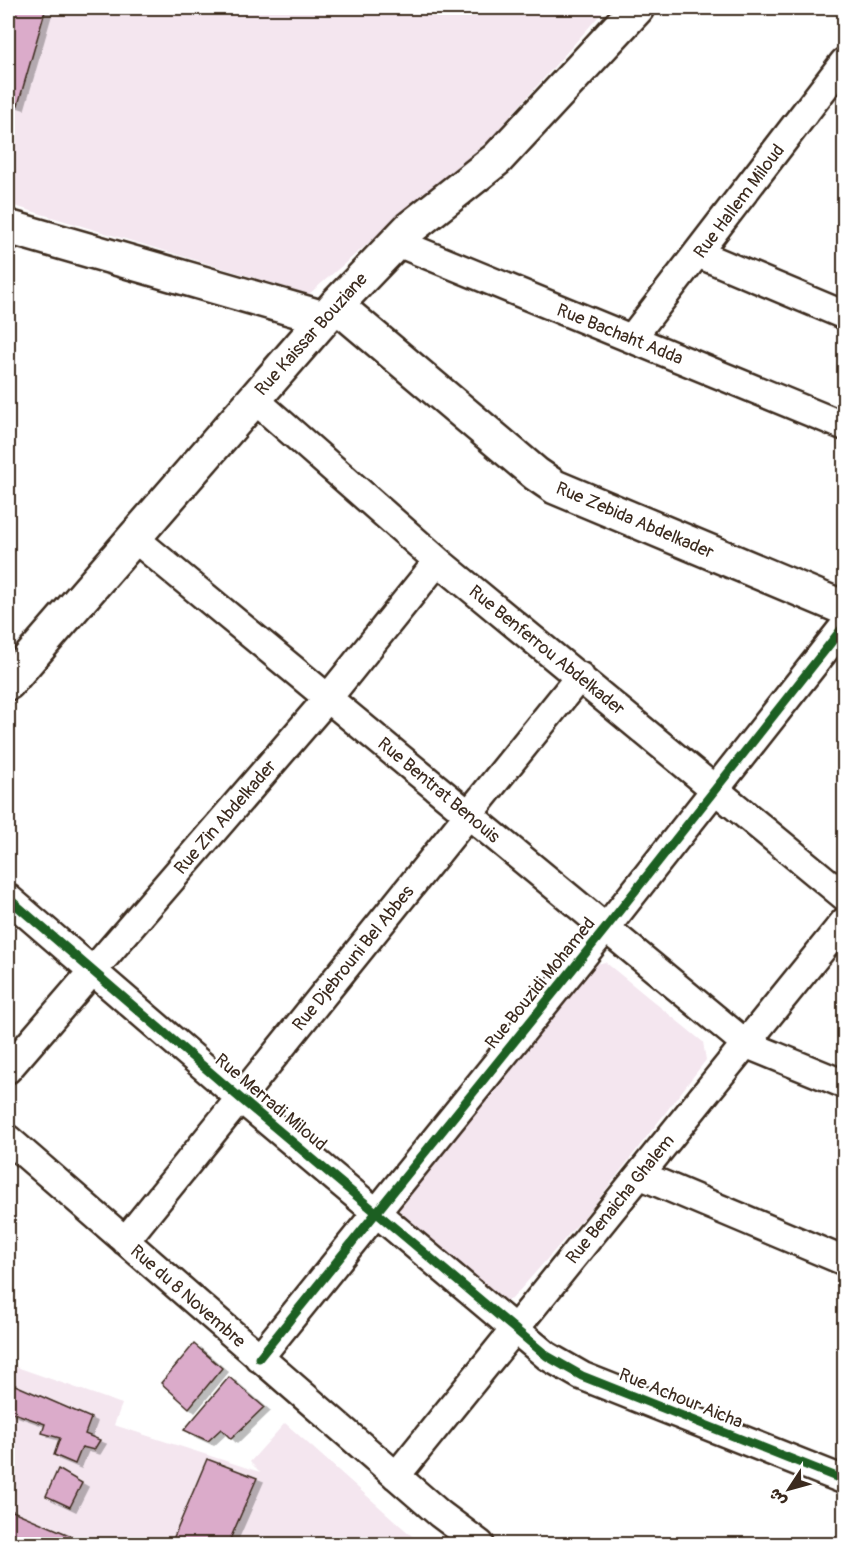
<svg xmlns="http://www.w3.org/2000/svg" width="852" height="1552" viewBox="0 0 852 1552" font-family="Pangolin,'Playpen Sans Arabic',sans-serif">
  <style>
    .built { fill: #f4e6ef }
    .building { fill: #dbabca; stroke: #3b2a1e; stroke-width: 1.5; filter: url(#shadow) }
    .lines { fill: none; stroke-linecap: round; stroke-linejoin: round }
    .street-casing { stroke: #3b2a1e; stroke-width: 32 }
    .secondary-casing { stroke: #3b2a1e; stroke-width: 38 }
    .street { stroke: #fff; stroke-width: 27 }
    .secondary { stroke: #fff; stroke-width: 33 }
    .cycleway-casing { stroke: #fff; stroke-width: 13 }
    .cycleway { stroke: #1b5e20; stroke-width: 9 }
    .labels { text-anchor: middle; stroke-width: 4.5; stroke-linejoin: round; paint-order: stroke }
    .street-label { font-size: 18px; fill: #3b2a1e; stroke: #fff }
  </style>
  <defs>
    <filter id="shadow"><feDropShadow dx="6" dy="4" stdDeviation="0" flood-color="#0004"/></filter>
  </defs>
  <rect width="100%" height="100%" fill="#fff"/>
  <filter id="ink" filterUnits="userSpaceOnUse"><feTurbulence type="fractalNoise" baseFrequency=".0167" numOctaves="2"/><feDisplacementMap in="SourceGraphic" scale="12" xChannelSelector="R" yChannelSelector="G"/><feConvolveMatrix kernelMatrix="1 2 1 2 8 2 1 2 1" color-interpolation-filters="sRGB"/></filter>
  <g filter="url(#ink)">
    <!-- built -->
    <path class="built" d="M8 8H606L489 140 309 294 8 204Z
      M605 962 703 1042 706 1060 591 1209 512 1299 497 1302 401 1223 399 1203 593 965Z
      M8 1364 122 1404 114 1425 260 1472 250 1462 285 1423 421 1544H8Z"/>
    <!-- building -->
    <path class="building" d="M8 8H46L18 105 8 102Z
      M194 1344 222 1368 189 1408 161 1383Z
      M229 1377 264 1407 231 1439 221 1429 208 1441 184 1430Z
      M15 1385 91 1418 85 1434 100 1440 94 1450 82 1447 75 1464 54 1455 60 1438 42 1433 45 1424 8 1411V1398Z
      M207 1459 257 1478 228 1544H171Z
      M58 1469 82 1483 70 1507 46 1496Z
      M8 1509 81 1540 79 1544H8Z"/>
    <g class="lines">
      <!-- street casing -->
      <g class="street-casing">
        <path id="street" d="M396 242 844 426
          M699 254 844 315
          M632 338 844 62
          M253 398 438 561 844 896
          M133 537 746 1044 844 1084
          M8 898 240 1098 547 1356 582 1376 844 1480
          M8 1069 328 698 438 561
          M8 1139 440 1514 480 1544
          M640 1175 844 1261
          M125 1241 580 676
          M259 1358 605 929 844 626
          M396 1476 844 922"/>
      </g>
      <!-- secondary casing -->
      <g class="secondary-casing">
        <path id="secondary" d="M8 227 324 318
          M336 305 536 474 555 487 844 608
          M8 683 336 305 410 228 497 159 637 8"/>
      </g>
      <!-- street -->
      <use href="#street" class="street"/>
      <!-- secondary -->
      <use href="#secondary" class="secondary"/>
      <!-- cycleway casing -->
      <g class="cycleway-casing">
        <path id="cycleway" d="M8 898 240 1098 547 1356 582 1376 844 1480
          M259 1358 605 929 844 626"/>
      </g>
      <!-- cycleway -->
      <use href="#cycleway" class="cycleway"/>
    </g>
  </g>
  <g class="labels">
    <!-- street labels -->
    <g class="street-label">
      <text transform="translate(739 201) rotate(-53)" y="6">Rue Hallem Miloud</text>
      <text transform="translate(311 334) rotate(-48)" y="6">Rue Kaissar Bouziane</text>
      <text transform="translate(620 334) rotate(22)" y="6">Rue Bachaht Adda</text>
      <text transform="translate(635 520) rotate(23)" y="6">Rue Zebida Abdelkader</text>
      <text transform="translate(547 650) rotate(39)" y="6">Rue Benferrou Abdelkader</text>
      <text transform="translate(439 790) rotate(40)" y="6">Rue Bentrat Benouis</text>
      <text transform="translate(225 817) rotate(-49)" y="6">Rue Zin Abdelkader</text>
      <text transform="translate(353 958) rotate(-51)" y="6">Rue Djebrouni Bel Abbes</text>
      <text transform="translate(540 983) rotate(-51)" y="6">Rue Bouzidi Mohamed</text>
      <text transform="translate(271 1102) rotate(40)" y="6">Rue Merradi Miloud</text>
      <text transform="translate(620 1199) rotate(-51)" y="6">Rue Benaicha Ghalem</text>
      <text transform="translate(188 1296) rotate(41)" y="6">Rue du 8 Novembre</text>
      <text transform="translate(681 1398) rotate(22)" y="6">Rue Achour Aicha</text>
    </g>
  </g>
  <!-- margin -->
  <rect width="852" height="1552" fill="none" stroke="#fff" stroke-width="30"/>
  <rect x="15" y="15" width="822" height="1522" fill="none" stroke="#3b2a1e" stroke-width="2" filter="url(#ink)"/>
  <!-- north arrow -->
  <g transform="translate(789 1489) rotate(234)" stroke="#ffffff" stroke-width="4.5" paint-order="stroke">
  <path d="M0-4.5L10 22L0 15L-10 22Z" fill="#3b2a1e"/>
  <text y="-9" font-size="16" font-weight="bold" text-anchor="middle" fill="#3b2a1e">ش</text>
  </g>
</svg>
